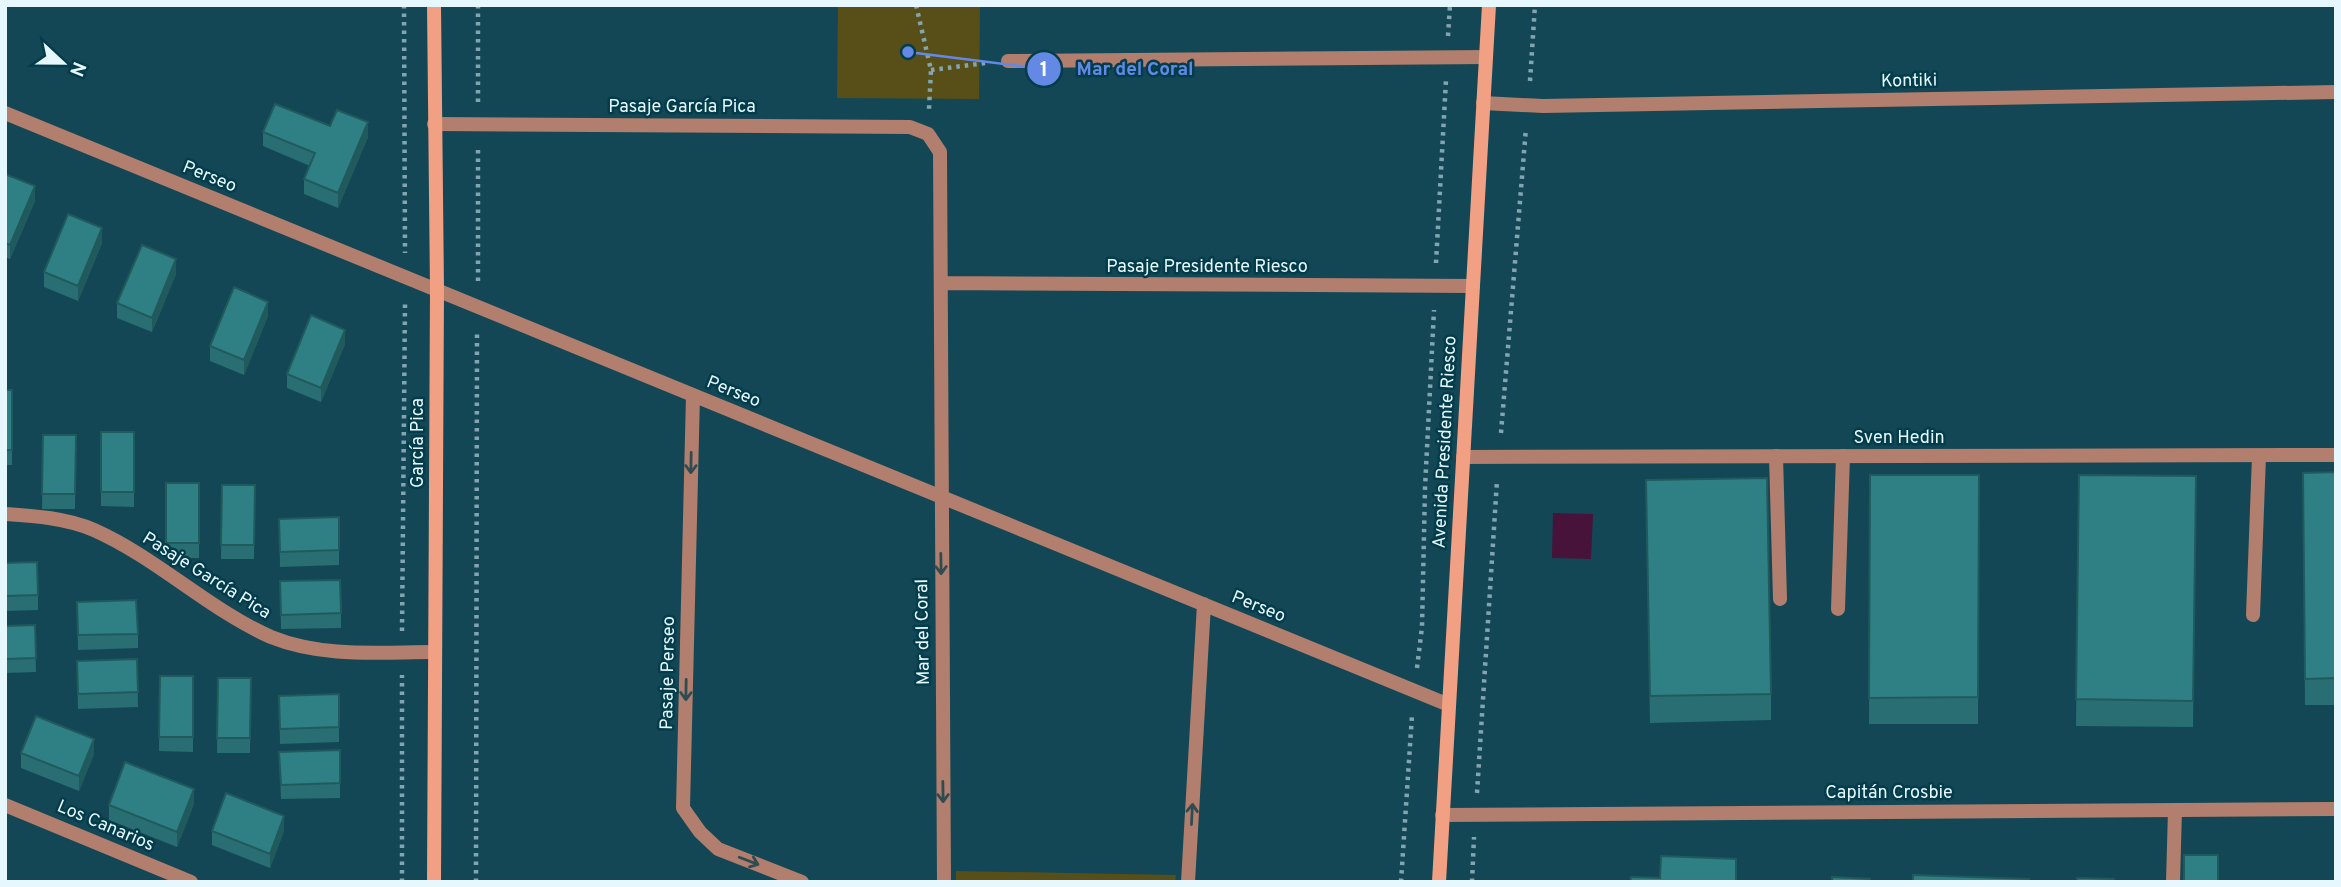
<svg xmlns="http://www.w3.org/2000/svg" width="2341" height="887" viewBox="0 0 2341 887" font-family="Overpass,sans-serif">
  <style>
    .green { fill: #584f18 }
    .water { fill: #48133a }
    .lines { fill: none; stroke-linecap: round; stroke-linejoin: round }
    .path { stroke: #83a5af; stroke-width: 4.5; stroke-dasharray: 3.5 5; stroke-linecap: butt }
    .lane { stroke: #b27e6d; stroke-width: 14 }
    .street { stroke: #b27e6d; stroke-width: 14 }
    .secondary { stroke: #f1a084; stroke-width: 14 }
    .wall { fill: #286e72 }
    .shaded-wall { fill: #215a5c }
    .building { fill: #2f8084; stroke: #215a5c; stroke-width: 2 }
    .oneway { stroke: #2f4c53 }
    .labels { text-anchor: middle; stroke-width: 5; stroke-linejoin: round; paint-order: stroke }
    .street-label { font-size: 18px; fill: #e6f7fd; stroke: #033c4a }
    .leader { fill: none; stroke: #6389e5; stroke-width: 2.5 }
    .callout-dot { fill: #6389e5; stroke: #033c4a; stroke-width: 2.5 }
    .mark-label { font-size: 21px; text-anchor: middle; font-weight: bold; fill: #fff }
    .callout-label { font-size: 19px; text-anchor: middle; font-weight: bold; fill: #6389e5; stroke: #033c4a; stroke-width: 5; stroke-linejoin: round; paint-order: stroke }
  </style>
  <rect width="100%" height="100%" fill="#134755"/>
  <!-- green -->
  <path class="green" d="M838 5H980L979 99 837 98Z
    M956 871 1176 875 1175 882H956Z"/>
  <!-- water -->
  <path class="water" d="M1553 513 1593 514 1591 559 1552 558Z"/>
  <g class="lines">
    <!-- path -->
    <path class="path" d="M404 5 405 253
      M916 5 931 70 929 109
      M1448 36 1450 5
      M931 70 986 63
      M1530 81 1535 5
      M478 102V5
      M1436 263 1446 80
      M478 281V146
      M1501 433 1526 128
      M402 631 405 304
      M1417 668 1422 627 1425 488 1434 310
      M1477 793 1497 481
      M402 882V675
      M476 882 477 332
      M1401 882 1412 715
      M1472 882 1474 837"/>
    <!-- lane -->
    <path class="lane" d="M1776 456 1780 599
      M1838 609 1843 456
      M2253 615 2259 456
      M2173 882 2175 810"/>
    <!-- street -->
    <path class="street" d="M1008 61 1486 57
      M1483 103 1543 106 2336 92
      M5 113 1449 705
      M434 124 910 127 928 134 940 152 944 882
      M941 283 1473 286
      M693 395 683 808 700 832 718 849 802 882
      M1463 457 2336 455
      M5 514C35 516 66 518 94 530 157 558 208 609 271 637 323 658 380 652 434 652
      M5 805 191 882
      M1442 815 2336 809
      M1188 882 1204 604"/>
    <!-- secondary -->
    <path class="secondary" d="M434 5 437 290 434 882
      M1439 882 1489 5"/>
  </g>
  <!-- wall -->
  <path class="wall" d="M330 126 368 137 338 208 304 194V179L310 166 263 146V132Z
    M5 174 35 201 10 259 5 257Z
    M102 243 78 301 44 287V272Z
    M176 274 152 332 117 318V303Z
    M268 316 244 375 210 361V346Z
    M345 344 321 402 287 388V374Z
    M5 390H12V465H5Z
    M101 432H134V507L101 506Z
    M43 435H76L75 509H42Z
    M2336 472V705H2305L2303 473Z
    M1870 475H1979L1978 724H1869Z
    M2079 475 2196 476 2193 727 2076 726Z
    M166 483H199V558H166Z
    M222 485H255L254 559H221Z
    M1646 506 1771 694V720L1650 723Z
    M339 517V565L280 567 279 519Z
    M5 563 38 595V610L5 611Z
    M280 581 341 613V628L281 629Z
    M77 602 138 634V648L78 650Z
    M35 625 36 672 5 673V626Z
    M137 659 138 707 78 709 77 661Z
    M160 676H193V752L159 751Z
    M218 678H251L250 753H217Z
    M339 694V742L280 744 279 696Z
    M340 750V798L281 799 279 752Z
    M21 753 94 754 79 791 21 768Z
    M194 804 177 847 109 820V805Z
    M212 831H284L270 868 212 845Z"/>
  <!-- shaded-wall -->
  <path class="shaded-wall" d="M368 122V137L338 208V193Z
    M35 186V201L10 259V245Z
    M102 228V243L78 301V286Z
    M176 259V274L152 332V318Z
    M268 302V316L244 375V360Z
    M345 330V344L321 402V388Z
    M94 739V754L79 791V776Z
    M194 789V804L177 847V832Z
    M284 816V831L270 868V854Z"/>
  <!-- building -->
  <path class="building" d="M275 104 330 126 337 110 368 122 338 193 304 179 315 153 263 132Z
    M5 174 35 186 10 245 5 243Z
    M68 214 102 228 78 286 44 272Z
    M142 245 176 259 152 318 117 303Z
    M234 287 268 302 244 360 210 346Z
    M311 315 345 330 321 388 287 374Z
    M5 390H12V450H5Z
    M101 432H134V492H101Z
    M43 435H76L75 494H42Z
    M2336 472V678L2305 679 2303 473Z
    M1870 475H1979L1978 697 1869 698Z
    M2079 475 2196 476 2193 701 2076 699Z
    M1767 478 1771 694 1650 696 1646 480Z
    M166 483H199V543H166Z
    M222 485H255L254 545H221Z
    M339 517V550L280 552 279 519Z
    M37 562 38 595 5 596V563Z
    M340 580 341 613 281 615 280 581Z
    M136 600 138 634 78 635 77 602Z
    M35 625 36 658 5 659V626Z
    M137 659 138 692 78 694 77 661Z
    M160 676H193V737H159Z
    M218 678H251L250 738H217Z
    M339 694V727L280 729 279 696Z
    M36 716 94 739 79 776 21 753Z
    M340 750V783L281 785 279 752Z
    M125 762 194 789 177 832 109 805Z
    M226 793 284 816 270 854 212 831Z
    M2184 855H2218V882H2184Z
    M1661 856 1736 859V882H1630L1631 877 1660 878Z
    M1913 875 2029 879V882H1913Z
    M1832 877 1870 879 1869 882H1832Z
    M2077 878 2114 879 2113 882H2077Z"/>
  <!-- one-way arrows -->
  <defs><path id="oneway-shaft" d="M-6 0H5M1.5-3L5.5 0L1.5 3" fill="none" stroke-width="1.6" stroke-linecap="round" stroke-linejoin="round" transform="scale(1.75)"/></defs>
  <g class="oneway">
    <use href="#oneway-shaft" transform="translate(691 463) rotate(91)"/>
    <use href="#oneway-shaft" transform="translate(941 564) rotate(89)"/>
    <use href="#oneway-shaft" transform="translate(686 690) rotate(91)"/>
    <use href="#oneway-shaft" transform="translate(943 792) rotate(89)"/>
    <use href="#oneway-shaft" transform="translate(1192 814) rotate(-87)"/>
    <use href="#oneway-shaft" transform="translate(749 861) rotate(21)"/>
  </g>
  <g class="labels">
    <!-- street labels -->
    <g class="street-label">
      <text transform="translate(1909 80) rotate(-1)" y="6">Kontiki</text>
      <text x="682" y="112">Pasaje García Pica</text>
      <text transform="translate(210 176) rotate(22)" y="6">Perseo</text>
      <text x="1207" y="272">Pasaje Presidente Riesco</text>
      <text transform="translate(734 391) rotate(22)" y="6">Perseo</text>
      <text x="1899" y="443">Sven Hedin</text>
      <text transform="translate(1444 442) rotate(-87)" y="6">Avenida Presidente Riesco</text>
      <text transform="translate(417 443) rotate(-90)" y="6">García Pica</text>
      <text transform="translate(207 575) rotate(32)" y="6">Pasaje García Pica</text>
      <text transform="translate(1259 606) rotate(22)" y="6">Perseo</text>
      <text transform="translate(922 632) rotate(-91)" y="6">Mar del Coral</text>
      <text transform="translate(667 673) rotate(-89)" y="6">Pasaje Perseo</text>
      <text x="1889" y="798">Capitán Crosbie</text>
      <text transform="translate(106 825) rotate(23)" y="6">Los Canarios</text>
    </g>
  </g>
  <!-- callouts -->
  <path class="leader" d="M908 52L1044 69"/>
  <g class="callout-dot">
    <circle cx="908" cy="52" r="7"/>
    <circle cx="1044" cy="69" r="18"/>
  </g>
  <g class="mark-label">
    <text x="1044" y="76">1</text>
  </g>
  <g class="callout-label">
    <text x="1135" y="75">Mar del Coral</text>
  </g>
  <!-- border -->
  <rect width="2341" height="887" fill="none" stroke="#e6f7fd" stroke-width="14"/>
  <!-- north arrow -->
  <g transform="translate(63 63) rotate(112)" stroke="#033c4a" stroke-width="5" paint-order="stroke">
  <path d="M0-5L12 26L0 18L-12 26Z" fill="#e6f7fd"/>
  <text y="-10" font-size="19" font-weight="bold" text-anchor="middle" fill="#e6f7fd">N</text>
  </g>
</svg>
